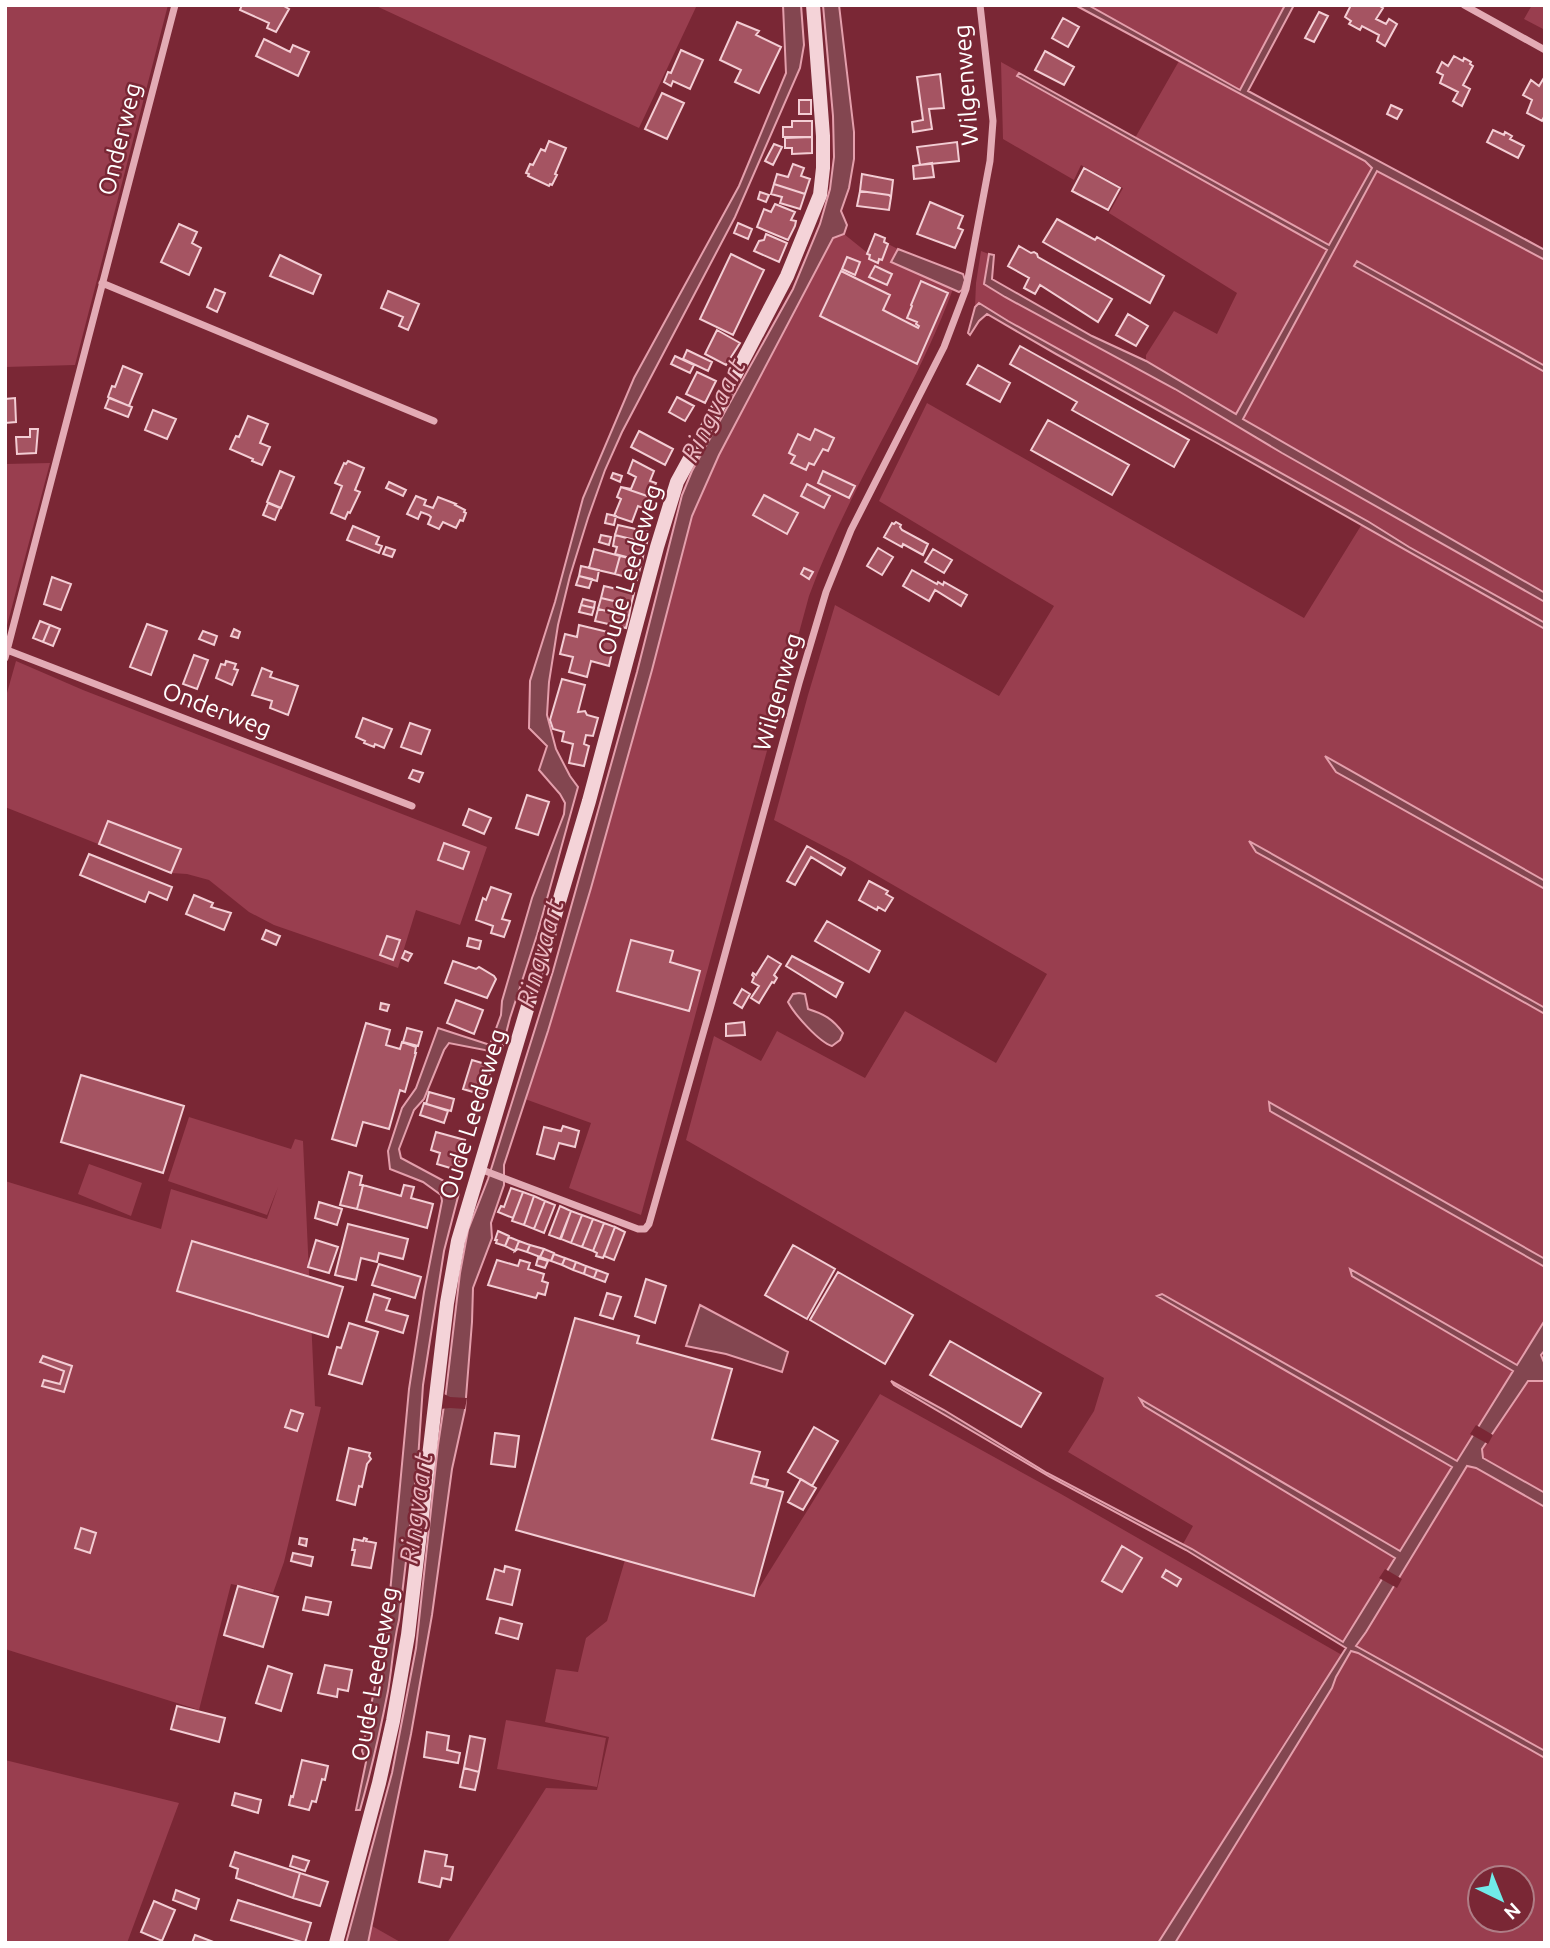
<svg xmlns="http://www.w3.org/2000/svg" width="1550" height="1948" viewBox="0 0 1550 1948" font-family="Ubuntu,sans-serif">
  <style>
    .green { fill: #993e4f; fill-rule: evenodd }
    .water { fill: #834650; stroke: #e49fac; stroke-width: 2 }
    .pier { fill: #7a2735 }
    .building { fill: #a55462; stroke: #f3cdd4; stroke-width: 2 }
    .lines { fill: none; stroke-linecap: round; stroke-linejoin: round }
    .street { stroke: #e3abb5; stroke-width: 7 }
    .secondary { stroke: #f4d3d8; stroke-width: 14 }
    .labels { text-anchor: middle; stroke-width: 5; stroke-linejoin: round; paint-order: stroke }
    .street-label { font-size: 24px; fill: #fff; stroke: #7a2735 }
    .water-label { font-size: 26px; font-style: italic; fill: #ebb6c0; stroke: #7a2735 }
  </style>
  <rect width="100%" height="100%" fill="#7a2735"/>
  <!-- green -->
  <path class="green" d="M5 5H168L75 365 5 367Z
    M374 5H697L639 128Z
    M1088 5H1285L1240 90Z
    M1532 5H1545V30L1524 19Z
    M1179 61 1365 161 1372 168 1330 245 1135 138Z
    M1001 62 1019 72 1017 77 1327 250 1236 414 1146 361V355L1174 311 1217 334 1237 293 1109 213 1123 188 1081 165 1074 180 1003 139Z
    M1377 170 1545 260V366L1357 261 1354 266 1545 372V593L1242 419Z
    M844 234 870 255 869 259 877 263 879 259H882L888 244 898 249 892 262 953 289C914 395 848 489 809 596L641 1215 569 1188 591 1123 525 1099 548 1031 627 762 692 516 719 455 833 238Z
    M981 251 989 254 984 284 1175 389 1282 453 1545 602V623L1409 547 1369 522 1008 321 980 303 975 307 976 283Z
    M927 403 1304 618 1362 524 1545 629V881L1327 758 1336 772 1545 889V1008L1251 842 1256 852 1545 1014V1259L1270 1102V1111L1545 1267V1320L1517 1365 1351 1270 1353 1277 1513 1372 1458 1461 1162 1294 1158 1296 1452 1467 1399 1551 1141 1400 1144 1406 1396 1558 1343 1642 1183 1544 1193 1526 1068 1452 1094 1411 1104 1378 686 1140 714 1036 761 1061 777 1031 865 1078 905 1011 996 1063 1047 974 850 860 774 820 808 695 835 605 999 696 1054 606 879 501Z
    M50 463 5 633V464Z
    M16 661 83 690 487 847 460 925 416 910 398 968 274 925 249 912 209 880 187 874 171 873 5 807V700Z
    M189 1117 291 1149 295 1139 303 1141 315 1406 321 1407 284 1562 273 1593 231 1584 199 1710 5 1649V1181L161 1229 171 1189 267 1219 278 1187 267 1215 168 1181Z
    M89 1164 142 1183 131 1216 78 1194Z
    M1543 1379 1545 1381V1493L1483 1458 1482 1449 1528 1381Z
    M880 1394 1061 1494 1342 1655 1334 1669 1319 1688 1158 1943H447L546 1788 597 1790 609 1737 545 1722 556 1669 578 1672 586 1638 607 1621 625 1560 754 1596Z
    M1467 1466 1476 1468 1545 1507V1751L1356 1646 1366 1632Z
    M1351 1651 1358 1653 1545 1758V1943H1175L1332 1688 1336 1677ZM1480 1878H1522V1920H1480Z
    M506 1720 606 1738 597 1787 497 1769Z
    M5 1760 179 1803 127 1943H5Z
    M372 1926 402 1943H368Z"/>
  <!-- water -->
  <path class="water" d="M783 5H801L804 45 800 68 735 217 622 432 605 470 588 518 570 576 558 625 549 682 547 715 556 749 570 776 578 787 537 935 510 1018 502 1049 500 1052H495L449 1043 444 1050 424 1099 414 1110 399 1149 401 1158 457 1188 459 1193 444 1251 423 1385 418 1460 399 1620C393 1644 392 1668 388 1691 380 1732 371 1771 360 1810H356L366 1762 362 1751 387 1625 409 1389 424 1292 442 1201 441 1195 423 1182 390 1169 388 1151 402 1108 416 1088 438 1028 490 1045 501 1015 502 1001 532 898 564 814 565 803 560 794 539 770 547 746 529 728 530 681 555 602 583 498 634 378 739 186 786 73Z
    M823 5H839L854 132V159L849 188 841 211 847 225 844 234 833 238 719 455 692 516 652 670 591 888 548 1031 504 1165V1185L491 1223 492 1238 473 1288 472 1322 465 1410 452 1469 432 1615 411 1734 368 1943H346L392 1773 416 1648 438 1445 446 1392 460 1273 468 1230 488 1179 553 971 637 672 682 495 692 471 793 289 820 224 830 189 834 157 833 116Z
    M1075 5H1088L1240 90 1285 5H1294L1248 91 1545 250V260L1377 171 1243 419 1545 593V602L1282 453 1175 389 1005 297 984 284 989 254 994 255 992 279 1092 336 1146 361 1236 414 1327 250 1017 76 1019 73 1329 245 1372 168 1365 161Z
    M898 249 963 274 965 280 962 290 959 292 891 262Z
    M1357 261 1545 366V372L1354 266Z
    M979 303 1008 321 1369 522 1409 547 1545 623V629L1217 443 1056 354 987 314 979 321 970 335 968 333 975 307Z
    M1325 756 1545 881V889L1336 772Z
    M1249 841 1545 1008V1014L1256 852Z
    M799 993 805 994 808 1009C824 1014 833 1019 843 1033L840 1040 832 1046C819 1042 795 1015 788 1002L793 994Z
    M1269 1102 1545 1259V1267L1270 1111Z
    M1350 1269 1517 1365 1545 1320V1350L1541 1355 1545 1365V1381H1528L1482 1449 1483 1458 1545 1493V1507L1476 1468 1467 1466 1366 1632 1356 1646 1545 1751V1758L1358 1653 1351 1651 1336 1677 1332 1688 1175 1943H1158L1346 1648 1186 1550 1050 1477 894 1385 891 1381 944 1410 1047 1473 1192 1549 1343 1642 1395 1558 1144 1406 1140 1399 1400 1551 1452 1467 1157 1296 1162 1294 1457 1461 1513 1371 1352 1276Z
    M700 1305 788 1352 782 1372 726 1354 686 1346Z"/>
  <!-- pier -->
  <path class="pier" d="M442 1393 450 1397 467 1398 465 1409 450 1408 440 1409Z
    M1476 1425 1493 1435 1488 1444 1470 1434Z
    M1385 1569 1402 1579 1397 1588 1379 1578Z"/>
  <!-- building -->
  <path class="building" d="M242 5H282L289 9 276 32 267 28 269 23 240 10Z
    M1349 5H1378L1383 8 1376 19 1386 24 1389 19 1397 24 1385 46 1377 41 1379 35 1362 26 1360 30 1349 24 1351 21 1345 17 1350 7Z
    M1319 12 1328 16 1314 42 1305 38Z
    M1063 18 1079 27 1068 47 1052 38Z
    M737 22 759 31 756 35 781 47 759 93 735 82 741 70 720 60Z
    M264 39 290 52 293 45 309 52 298 76 256 56Z
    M681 50 703 60 690 89 673 81 671 86 664 82 668 72 671 73Z
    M1045 51 1074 67 1064 85 1035 70Z
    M1454 56 1463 61 1464 58 1471 62 1470 64 1473 66 1463 85 1470 89 1462 106 1453 101 1458 92 1440 83 1443 75 1437 72 1442 62 1448 66Z
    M940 74 944 108 929 109 932 129 913 132 912 122 923 120 917 77Z
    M1545 76V115L1542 121 1527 113 1532 100 1523 95 1531 80 1539 86Z
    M662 93 684 103 667 139 645 129Z
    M799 100H811V114H799Z
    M1391 105 1402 110 1397 119 1387 114Z
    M792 121H812V137H783V127H792Z
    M1493 130 1504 135 1505 132 1512 136 1510 139 1524 146 1518 158 1487 142Z
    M812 137V153L792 154V148H785V138Z
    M549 141 566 148 555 174 557 175 552 185 550 184 549 186 528 176 529 174 526 173 530 164 533 165 541 149 545 151Z
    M957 142 959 161 920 165 917 147Z
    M774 144 782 147 773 165 765 161Z
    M932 163 934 177 914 179 913 166Z
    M793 164 804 168 801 176 810 179 805 194 774 184 777 174 788 177Z
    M1084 168 1120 188 1108 210 1072 191Z
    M862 174 893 180 891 197 889 195 860 191Z
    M774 184 805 194 800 209 780 203 782 197 771 194Z
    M860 191 889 195 891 197 889 210 857 206Z
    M760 192 769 195 766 202 758 199Z
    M930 202 963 216 958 228 963 230 955 248 917 234Z
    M775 204 795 212 791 220 796 221 795 226 788 240 757 227 764 209 771 212Z
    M1057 219 1095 240 1097 237 1164 276 1150 303 1043 242Z
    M738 223 752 229 748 239 734 233Z
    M179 224 197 232 192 243 201 248 189 275 161 262Z
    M766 234 787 243 779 262 754 251 759 241 764 240Z
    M875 234 885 238 884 242 888 244 882 260 879 259 878 263 869 259 870 255 867 254Z
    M1019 246 1031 253 1034 252 1037 254 1038 257 1112 299 1098 322 1040 285 1035 294 1024 288 1029 278 1008 266Z
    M731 254 764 270 733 335 700 319Z
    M280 255 321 275 313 294 270 276Z
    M847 257 860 262 855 275 842 269Z
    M875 266 892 274 887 285 869 277Z
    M841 271 890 295 883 310 918 328 919 326 916 324 917 322 907 318 912 306 911 305 921 281 948 293 917 364 820 316Z
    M215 289 225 293 217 312 207 307Z
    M388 291 419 304 408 330 399 326 403 317 381 308Z
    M1128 314 1148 326 1136 346 1116 335Z
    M717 330 740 343 726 365 705 354Z
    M1020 346 1189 440 1174 467 1072 410 1077 402 1010 364Z
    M687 350 712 362 708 371 683 359Z
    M675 356 694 365 690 373 671 364Z
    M978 365 1010 383 1000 402 967 384Z
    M123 366 142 374 129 406 108 397 112 386 115 387Z
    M697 372 716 381 705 403 686 394Z
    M677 397 694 406 685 421 669 412Z
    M15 398 16 422 5 423V399Z
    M109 398 132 407 128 417 105 408Z
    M153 410 176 419 167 439 145 430Z
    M248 416 268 424 260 443 270 447 262 465 252 461 253 459 230 449 236 436 239 437Z
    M1048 420 1129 465 1112 495 1031 450Z
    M30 429H38L36 453 17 454 16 437H30Z
    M815 429 834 438 828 451 823 449 814 465 809 463 806 470 791 463 795 456 789 453 798 434 810 440Z
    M639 431 673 449 665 465 631 447Z
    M633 460 654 471 650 481 656 483 650 497 621 487 631 489 636 477 628 473Z
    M348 461 364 468 355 490 360 492 350 513 348 512 345 519 331 513 342 486 335 483 344 463 346 464Z
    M280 471 294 477 281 508 267 502Z
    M823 471 855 486 849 498 818 483Z
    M613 473 622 476 620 482 611 478Z
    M389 482 406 490 403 496 386 488Z
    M807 484 830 496 824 508 801 496Z
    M621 487 650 497 645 509 638 506 632 522 614 516 621 499 617 497Z
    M764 495 798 513 787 534 753 515Z
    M416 496 426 500 424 505 433 508 438 497 456 504 455 505 465 510 464 512 466 513 463 521 460 520 456 528 443 522 439 529 428 524 431 517 429 515 421 512 418 519 407 514Z
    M268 503 280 508 275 520 263 515Z
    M607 514 616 516 614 525 605 523Z
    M896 522 901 525 900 527 902 530 928 544 923 555 903 544 902 547 884 537 892 523 894 524Z
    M618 525 649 532 647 543 615 535Z
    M353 526 379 537 376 544 382 546 379 553 347 540Z
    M601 535 611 537 609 545 599 542Z
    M615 535 646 543 642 561 615 554 617 547 613 546Z
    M386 547 395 550 392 557 383 554Z
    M878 548 893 557 882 575 867 566Z
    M594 549 620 556 615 574 589 568Z
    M933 549 952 560 944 573 925 562Z
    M620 556 642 561 637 580 615 574Z
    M581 566 599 570 597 581 579 576Z
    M804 568 813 572 809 579 801 574Z
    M912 570 937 584 938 582 943 585 944 582 967 595 961 606 935 590 929 601 903 586Z
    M579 576 592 579 589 588 576 585Z
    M52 577 71 584 61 610 44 604Z
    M604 586 634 593 631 605 601 598Z
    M601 598 631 605 629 616 598 609Z
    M583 599 595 602 594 608 581 605Z
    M581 605 594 608 592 615 579 612Z
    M598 609 629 616 626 628 595 621Z
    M40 621 50 625 43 642 33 638Z
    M147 624 167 631 151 675 130 667Z
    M50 625 60 629 53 646 43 642Z
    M579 625 616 634 609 666 591 661 587 677 569 672 573 657 560 654 565 634 577 637Z
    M234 629 240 632 238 638 231 636Z
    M203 631 217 636 214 645 199 639Z
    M194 655 208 660 197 689 183 684Z
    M226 661 236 664 234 669 238 670 232 685 216 678 221 664 225 665Z
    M262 668 272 672 270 677 298 686 288 715 270 708 272 701 252 695Z
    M562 679 585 685 578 712 585 711 587 715 598 718 593 736 586 735 584 744 589 746 584 766 569 763 573 744 562 741 564 732 553 729 550 720Z
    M363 718 392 729 384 748 375 744 374 747 364 743 365 741 356 737Z
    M410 723 430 730 421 754 401 747Z
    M413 770 423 773 419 782 409 778Z
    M527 795 549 802 538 835 516 828Z
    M469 809 491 818 484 834 463 825Z
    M108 821 181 849 171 873 99 844Z
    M444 843 469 852 463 869 438 860Z
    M807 846 845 868 841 875 811 857 795 885 787 881Z
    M89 854 172 887 167 900 149 892 145 902 80 875Z
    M869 881 888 891 886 894 893 898 885 911 878 907 877 910 859 900Z
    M491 887 511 894 502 919 510 921 504 937 491 933 493 926 476 920 483 898 486 900Z
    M194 895 213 903 211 907 231 913 224 930 186 914Z
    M827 921 880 951 869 972 815 941Z
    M266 930 280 936 276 945 262 939Z
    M387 936 400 940 393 960 380 955Z
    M469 938 481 941 479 949 467 946Z
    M631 940 673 951 670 962 700 971 689 1011 617 991Z
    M405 951 412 954 408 961 402 958Z
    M768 956 781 964 774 975 777 978 774 983 772 982 759 1003 751 998 759 986 752 982 754 977 752 975 753 973 756 975Z
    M792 956 843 983 836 997 786 966Z
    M453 961 476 969 479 967 494 976 496 979 487 998 445 983Z
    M742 989 750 994 742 1008 734 1003Z
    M456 1000 483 1010 474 1034 447 1023Z
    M381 1003 389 1005 387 1011 380 1009Z
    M744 1022 745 1035 726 1036V1024Z
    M366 1023 390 1030 386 1045 400 1049 402 1042 416 1047 415 1053H416L405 1092 400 1090 389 1129 363 1122 356 1146 332 1139Z
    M407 1028 422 1032 418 1046 403 1042Z
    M472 1060 492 1066 483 1095 463 1089Z
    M81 1075 184 1106 163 1173 61 1142Z
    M429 1092 454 1099 451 1111 426 1104Z
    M424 1103 448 1111 444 1123 420 1115Z
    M563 1126 579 1131 575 1147 559 1143 554 1159 537 1154 544 1127 561 1131Z
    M436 1132 465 1140 457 1170 437 1164 440 1153 431 1150Z
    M349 1172 362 1176 360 1185H363L357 1209 340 1205Z
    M363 1185 401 1196 404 1185 414 1187 411 1198 433 1204 427 1228 357 1209Z
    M511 1188 523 1192 513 1218 498 1212 501 1206 504 1207Z
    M523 1192 534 1196 524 1225 512 1221Z
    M534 1196 545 1201 534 1229 524 1225Z
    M545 1201 555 1205 544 1233 534 1229Z
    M319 1202 342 1209 337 1225 315 1218Z
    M560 1206 571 1211 560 1239 549 1235Z
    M571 1211 582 1215 571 1243 561 1239Z
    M582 1215 593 1219 582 1247 571 1243Z
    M593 1219 604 1223 593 1251 582 1247Z
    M604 1223 615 1227 603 1258 596 1256 597 1253 593 1251Z
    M348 1224 408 1239 403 1259 379 1253 377 1262 361 1258 356 1280 335 1275Z
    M615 1227 625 1232 614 1260 604 1256Z
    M498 1231 509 1236 505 1246 496 1243 497 1240H495Z
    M509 1237 519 1241 515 1251 505 1246Z
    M316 1240 338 1247 329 1273 308 1267Z
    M192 1241 343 1287 328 1337 177 1291Z
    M519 1241 530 1245 527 1252 518 1249 515 1251Z
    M530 1245 544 1249 540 1257 527 1252Z
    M793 1245 835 1269 807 1319 765 1295Z
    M544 1249 554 1253 551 1261 540 1257Z
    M554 1254 565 1258 562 1265 551 1261Z
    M538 1258 548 1261 545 1268 536 1265Z
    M565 1258 576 1262 573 1270 562 1265Z
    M497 1260 518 1266 520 1260 530 1263 528 1269 544 1274 542 1281 548 1283 545 1295 538 1293 536 1298 488 1285Z
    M576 1262 586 1266 584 1274 573 1270Z
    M379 1264 421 1277 415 1298 372 1285Z
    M586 1266 597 1270 594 1278 584 1274Z
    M597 1270 608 1274 605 1282 594 1278Z
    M838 1272 913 1315 885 1364 810 1320Z
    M646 1279 666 1286 655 1323 635 1316Z
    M607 1293 621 1297 613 1319 600 1315Z
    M374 1294 390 1299 386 1310 408 1316 403 1333 366 1321Z
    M575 1318 639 1336 637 1343 732 1369 712 1439 760 1452 751 1483 783 1492 754 1596 516 1530Z
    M349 1323 378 1332 362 1384 329 1374 337 1347 341 1348Z
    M950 1341 1041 1393 1021 1427 930 1375Z
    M43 1356 72 1366 64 1392 42 1386 44 1380 60 1384 64 1371 40 1362Z
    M291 1410 303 1414 297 1431 285 1427Z
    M814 1427 838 1441 812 1486 788 1472Z
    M495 1433 519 1436 515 1467 491 1464Z
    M349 1448 370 1453 369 1456 371 1459 367 1464 362 1487 359 1486 355 1505 337 1500Z
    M753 1476 768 1480 766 1487 751 1483Z
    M801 1479 816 1488 803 1510 788 1502Z
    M81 1528 96 1533 90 1553 75 1548Z
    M300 1538 307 1539 306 1546 299 1544Z
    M364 1538 367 1539 366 1541 376 1543 371 1568 352 1565 355 1550H352L354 1539 363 1541Z
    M1122 1546 1142 1558 1122 1592 1102 1581Z
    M293 1553 313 1557 311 1566 291 1561Z
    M505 1566 520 1570 512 1605 487 1599 495 1569 504 1572Z
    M1166 1570 1181 1579 1177 1586 1162 1577Z
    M238 1586 278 1597 263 1647 224 1635Z
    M306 1597 331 1602 328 1615 303 1610Z
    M500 1618 522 1624 518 1639 496 1633Z
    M325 1665 352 1670 348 1691 338 1689 337 1697 318 1693Z
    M268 1666 292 1674 281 1711 256 1703Z
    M177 1706 225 1718 219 1742 171 1729Z
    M427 1732 449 1736 447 1750 460 1753 458 1763 424 1757Z
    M470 1736 485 1739 479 1772 464 1768Z
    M302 1760 328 1766 325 1780 322 1779 316 1802 312 1801 309 1810 289 1805 291 1796 293 1797Z
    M464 1768 479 1772 475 1790 460 1787Z
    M235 1793 261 1800 258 1813 232 1805Z
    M425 1851 447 1855 445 1866 453 1867 451 1880 442 1878 440 1887 419 1882Z
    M235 1852 300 1873 293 1898 236 1878 238 1869 230 1866Z
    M293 1856 309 1861 305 1871 290 1866Z
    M300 1873 328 1882 320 1906 293 1898Z
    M176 1890 199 1899 196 1909 173 1900Z
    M238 1900 311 1923 305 1943 231 1920Z
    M154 1901 175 1910 162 1941 141 1932Z
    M195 1935 216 1943H192Z"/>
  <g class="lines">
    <!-- street -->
    <path class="street" d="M1464 5 1545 50
      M102 283 434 421
      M7 650 412 806
      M5 658 175 5
      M480 1169 638 1229H645L649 1224 710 1009 799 683 826 592 851 530 944 347 966 289 990 161 993 121 980 5"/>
    <!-- secondary -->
    <path class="secondary" d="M336 1943 379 1783 393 1721 408 1635 447 1303 458 1241 589 801 657 547 677 482 730 385 787 276 820 195 823 168V136L813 5"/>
  </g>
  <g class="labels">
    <!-- street labels -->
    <g class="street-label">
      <text transform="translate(966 85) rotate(-94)" y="8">Wilgenweg</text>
      <text transform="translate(120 139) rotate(-76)" y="8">Onderweg</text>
      <text transform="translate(630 570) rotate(-74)" y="8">Oude Leedeweg</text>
      <text transform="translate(778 692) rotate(-74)" y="8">Wilgenweg</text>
      <text transform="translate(217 710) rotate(21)" y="8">Onderweg</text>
      <text transform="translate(473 1114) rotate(-73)" y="8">Oude Leedeweg</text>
      <text transform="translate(375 1674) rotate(-80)" y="8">Oude Leedeweg</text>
    </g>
    <!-- water labels -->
    <g class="water-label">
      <text transform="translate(713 410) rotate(-63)" y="9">Ringvaart</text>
      <text transform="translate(540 953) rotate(-74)" y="9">Ringvaart</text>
      <text transform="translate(416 1508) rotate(-82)" y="9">Ringvaart</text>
    </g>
  </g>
  <!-- border -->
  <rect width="1550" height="1948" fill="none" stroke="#ffffff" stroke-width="14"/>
  <!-- north arrow -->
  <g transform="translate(1501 1899) rotate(137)"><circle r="33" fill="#7a2735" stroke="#af7d86" stroke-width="2"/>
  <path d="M0-5L12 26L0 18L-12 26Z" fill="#71ebe9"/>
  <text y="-10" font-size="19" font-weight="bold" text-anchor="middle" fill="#ffffff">N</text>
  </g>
</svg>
